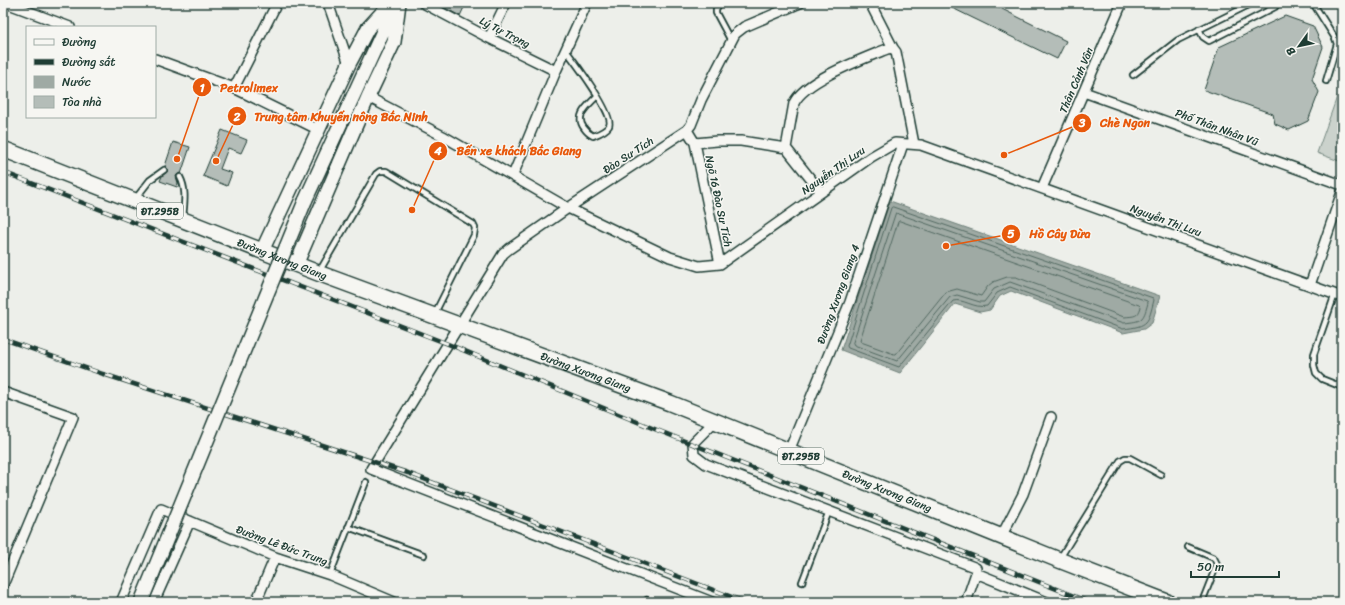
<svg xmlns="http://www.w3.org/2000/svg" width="1345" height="605" viewBox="0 0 1345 605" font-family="Sriracha,sans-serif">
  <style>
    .green { fill: #cbd2cc; stroke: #758880 }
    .water { fill: #9faaa4; stroke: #6c7e77 }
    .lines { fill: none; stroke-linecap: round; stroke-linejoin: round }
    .shore { stroke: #526961; stroke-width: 1 }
    .building { fill: #b4bdb8; stroke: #1f3d34 }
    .service-casing { stroke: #1f3d34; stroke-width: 8 }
    .minor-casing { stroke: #1f3d34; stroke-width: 12 }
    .secondary-casing { stroke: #1f3d34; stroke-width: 16 }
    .primary-casing { stroke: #1f3d34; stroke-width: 18 }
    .service { stroke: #f6f6f2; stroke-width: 4.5 }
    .minor { stroke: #f6f6f2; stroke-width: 9 }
    .secondary { stroke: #f6f6f2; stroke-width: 13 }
    .primary { stroke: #f6f6f2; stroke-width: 15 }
    .rail-casing { stroke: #1f3d34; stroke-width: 4.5 }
    .rail { stroke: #f6f6f2; stroke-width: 3; stroke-dasharray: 9; stroke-linecap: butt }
    .secondary-bridge-casing { stroke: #1f3d34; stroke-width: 16; stroke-linecap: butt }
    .secondary-bridge { stroke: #f6f6f2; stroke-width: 13 }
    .labels { text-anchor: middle; stroke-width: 3; stroke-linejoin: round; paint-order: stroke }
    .shield { fill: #f6f6f2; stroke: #60746d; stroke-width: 1 }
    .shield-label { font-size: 10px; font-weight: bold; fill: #1f3d34 }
    .street-label { font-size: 11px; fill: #1f3d34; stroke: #f6f6f2 }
    .leader { fill: none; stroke: #e8590c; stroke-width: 1.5 }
    .callout-dot { fill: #e8590c; stroke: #f6f6f2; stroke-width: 1.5 }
    .mark-label { font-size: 12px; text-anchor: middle; font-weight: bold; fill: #fff }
    .callout-label { font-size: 12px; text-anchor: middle; font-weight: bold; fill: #e8590c; stroke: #f6f6f2; stroke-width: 3; stroke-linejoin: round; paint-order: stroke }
  </style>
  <rect width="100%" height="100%" fill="#edefea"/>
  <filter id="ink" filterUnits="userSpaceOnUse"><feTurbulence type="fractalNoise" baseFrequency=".025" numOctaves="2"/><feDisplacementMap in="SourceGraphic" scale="8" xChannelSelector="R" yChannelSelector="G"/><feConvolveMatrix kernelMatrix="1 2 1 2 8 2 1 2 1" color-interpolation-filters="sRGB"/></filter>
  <g filter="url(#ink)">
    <!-- green -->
    <path class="green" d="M1338 94 1342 95V162L1317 153Z"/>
    <!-- water -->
    <path class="water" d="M890 201 1160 296 1152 323 1144 329 1123 333 1011 291 1000 296 990 310 980 312 955 304 900 373 841 350Z"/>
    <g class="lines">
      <!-- shore -->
      <path class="shore" d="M893 207 1153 298 1154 300C1148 323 1149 326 1123 329L1010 287 997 293 987 306C974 309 963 298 953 301L899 367 848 348 847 346 891 208Z
        M896 213 1147 301 1148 303C1143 321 1142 321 1124 323L1010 282 994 289 984 302H980L957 295 950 297 897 361 854 345 853 343Z
        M900 221 1139 305 1141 307C1138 317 1135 316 1124 317L1016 277H1007L993 282 988 286 981 296 957 289 946 292 896 354H894L861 342 860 340 898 222Z"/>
    </g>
    <!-- building -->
    <path class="building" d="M436 3H466L460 16Z
      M942 3H990L1066 41 1057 59Z
      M1285 16 1313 26 1323 47 1312 79 1319 92 1308 121 1289 130 1275 124 1273 114 1204 90 1219 47Z
      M222 130 247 140 241 153 228 148 220 169 232 173 227 186 203 176Z
      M173 142 190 147 181 174H178L176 176 178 183 177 187 160 181 162 176 168 171 167 168 165 166Z"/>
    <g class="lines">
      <!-- service casing -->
      <g class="service-casing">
        <path id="service" d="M720 3 716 9V13L731 41
          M1313 3 1335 38 1337 44 1326 81
          M1199 29 1203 37 1209 41 1275 7 1278 3
          M565 49C574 61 615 115 609 126 606 131 598 134 593 136 589 134 586 131 584 128 574 115 589 105 597 96
          M1133 75 1178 40 1253 3
          M180 177C187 190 184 204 183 218
          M136 198 150 180 164 170
          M319 272 376 174 380 171H386L473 224 475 228 474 235 435 313
          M1335 294 1314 354V365L1316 373 1322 379 1342 387
          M348 527 424 555
          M1188 547 1214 558 1217 564 1202 602
          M1060 558 1120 461 1125 458H1130L1161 475
          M330 575 366 482
          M802 582 829 511
          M646 602 647 600"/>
      </g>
      <!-- minor casing -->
      <g class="minor-casing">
        <path id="minor" d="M6 3 70 27
          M328 3 349 64
          M423 3 489 38 556 71
          M870 3 893 48
          M489 38 506 3
          M155 59 234 88 319 130
          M234 88 277 3
          M1084 92 1342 185
          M368 97 443 136 568 208 670 257 699 266 720 264 871 157 895 143 921 145 1342 297
          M687 130 695 143 720 264
          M695 143 717 141H741L786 148
          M513 175 556 71 587 3
          M1042 188 1122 3
          M821 192 786 148 794 103C805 80 863 59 887 49L893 48 896 52 914 144
          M1310 285 1342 192
          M3 392 73 417 3 585
          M715 421 693 443 694 455 706 464 974 567 976 568V573L966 602
          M789 451 850 302 903 144
          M1001 537 1023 494 1051 417
          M976 573 1047 602
          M121 602 161 509 275 557 330 575 394 602
          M154 602 190 521
          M256 602 275 557
          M712 602 371 469 503 254 509 249 568 208 687 130 691 125 701 100 735 34 744 27 800 3"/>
      </g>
      <!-- secondary casing -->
      <g class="secondary-casing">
        <path id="secondary" d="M305 201 395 5
          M262 251 349 64 368 28 391 3
          M296 265 368 97 394 42 399 3"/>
      </g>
      <!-- primary casing -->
      <g class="primary-casing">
        <g id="primary">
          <path id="s1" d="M3 149 318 273 670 403 1059 560 1167 602"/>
        </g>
      </g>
      <!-- service -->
      <use href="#service" class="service"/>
      <!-- minor -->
      <use href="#minor" class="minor"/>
      <!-- secondary -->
      <use href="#secondary" class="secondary"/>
      <!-- primary -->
      <use href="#primary" class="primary"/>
      <!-- rail casing -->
      <g class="rail-casing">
        <path id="rail" d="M3 172 448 344 657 430 1089 602
          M3 339 103 374 408 473 745 602"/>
      </g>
      <!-- rail -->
      <use href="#rail" class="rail"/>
      <!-- secondary-bridge casing -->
      <g class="secondary-bridge-casing">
        <path id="secondary-bridge" d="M141 602 305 201"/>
      </g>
      <!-- secondary-bridge -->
      <use href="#secondary-bridge" class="secondary-bridge"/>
    </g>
  </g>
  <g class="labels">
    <!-- shield labels -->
    <g class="shield">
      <rect x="137" y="203" width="46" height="16" rx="3"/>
      <rect x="778" y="448" width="46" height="16" rx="3"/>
    </g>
    <g class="shield-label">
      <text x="160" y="215">ĐT.295B</text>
      <text x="801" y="460">ĐT.295B</text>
    </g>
    <!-- street labels -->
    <g class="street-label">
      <text transform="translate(505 32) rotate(27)" y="4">Lý Tự Trọng</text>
      <text transform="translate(1076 80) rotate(-67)" y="4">Thân Cảnh Vân</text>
      <text transform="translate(1217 127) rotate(20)" y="4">Phố Thân Nhân Vũ</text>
      <text transform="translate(628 155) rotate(-33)" y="4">Đào Sư Tích</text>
      <text transform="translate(833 170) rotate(-35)" y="4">Nguyễn Thị Lưu</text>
      <text transform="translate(719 201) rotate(78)" y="4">Ngõ 16 Đào Sư Tích</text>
      <text transform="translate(1166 220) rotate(20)" y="4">Nguyễn Thị Lưu</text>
      <text dy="4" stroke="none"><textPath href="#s1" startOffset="300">Đường Xương Giang</textPath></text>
      <text transform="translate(838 294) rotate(-70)" y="4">Đường Xương Giang 4</text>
      <text dy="4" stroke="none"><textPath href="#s1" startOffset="624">Đường Xương Giang</textPath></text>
      <text dy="4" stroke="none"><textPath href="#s1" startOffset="948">Đường Xương Giang</textPath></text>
      <text transform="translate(282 545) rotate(20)" y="4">Đường Lê Đức Trung</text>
    </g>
  </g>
  <!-- callouts -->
  <path class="leader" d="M177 159L202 87M216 161L237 116M1004 155L1082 123M412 210L438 151M946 246L1011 234"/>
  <g class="callout-dot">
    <circle cx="177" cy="159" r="4"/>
    <circle cx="216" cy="161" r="4"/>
    <circle cx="1004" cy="155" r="4"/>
    <circle cx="412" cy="210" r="4"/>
    <circle cx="946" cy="246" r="4"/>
    <circle cx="202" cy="87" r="10"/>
    <circle cx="237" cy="116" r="10"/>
    <circle cx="1082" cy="123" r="10"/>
    <circle cx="438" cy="151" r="10"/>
    <circle cx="1011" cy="234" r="10"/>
  </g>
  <g class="mark-label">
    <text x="202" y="92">1</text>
    <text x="237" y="121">2</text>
    <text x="1082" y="127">3</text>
    <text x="438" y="155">4</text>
    <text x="1011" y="238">5</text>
  </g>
  <g class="callout-label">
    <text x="249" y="92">Petrolimex</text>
    <text x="341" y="121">Trung tâm Khuyến nông Bắc Ninh</text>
    <text x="1125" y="127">Chè Ngon</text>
    <text x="519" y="155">Bến xe khách Bắc Giang</text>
    <text x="1060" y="238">Hồ Cây Dừa</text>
  </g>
  <!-- margin -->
  <rect width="1345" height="605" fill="none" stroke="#f6f6f2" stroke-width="16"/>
  <rect x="8" y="8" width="1329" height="589" fill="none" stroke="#1f3d34" stroke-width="1.5" filter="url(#ink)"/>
  <!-- legend -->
  <rect x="26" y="26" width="130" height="92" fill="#f6f6f2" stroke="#a0aca6"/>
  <rect x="34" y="39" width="20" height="6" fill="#f6f6f2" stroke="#a0aca6"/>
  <text x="62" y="46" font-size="12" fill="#1f3d34">Đường</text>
  <rect x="34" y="59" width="20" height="6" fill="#1f3d34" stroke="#a0aca6"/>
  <text x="62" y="66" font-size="12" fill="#1f3d34">Đường sắt</text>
  <rect x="34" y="76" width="20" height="12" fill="#9faaa4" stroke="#a0aca6"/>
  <text x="62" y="86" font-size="12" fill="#1f3d34">Nước</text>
  <rect x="34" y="96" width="20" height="12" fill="#b4bdb8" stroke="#a0aca6"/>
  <text x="62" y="106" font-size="12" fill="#1f3d34">Tòa nhà</text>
  <!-- north arrow -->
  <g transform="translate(1299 46) rotate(237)" stroke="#f6f6f2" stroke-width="3" paint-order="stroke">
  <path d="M0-3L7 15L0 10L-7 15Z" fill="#1f3d34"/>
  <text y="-6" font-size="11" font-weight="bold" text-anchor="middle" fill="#1f3d34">B</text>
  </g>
  <!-- scale -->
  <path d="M1191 571v6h88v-6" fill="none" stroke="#1f3d34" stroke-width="2"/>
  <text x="1197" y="571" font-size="12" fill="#1f3d34" stroke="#f6f6f2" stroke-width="3" paint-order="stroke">50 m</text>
</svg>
